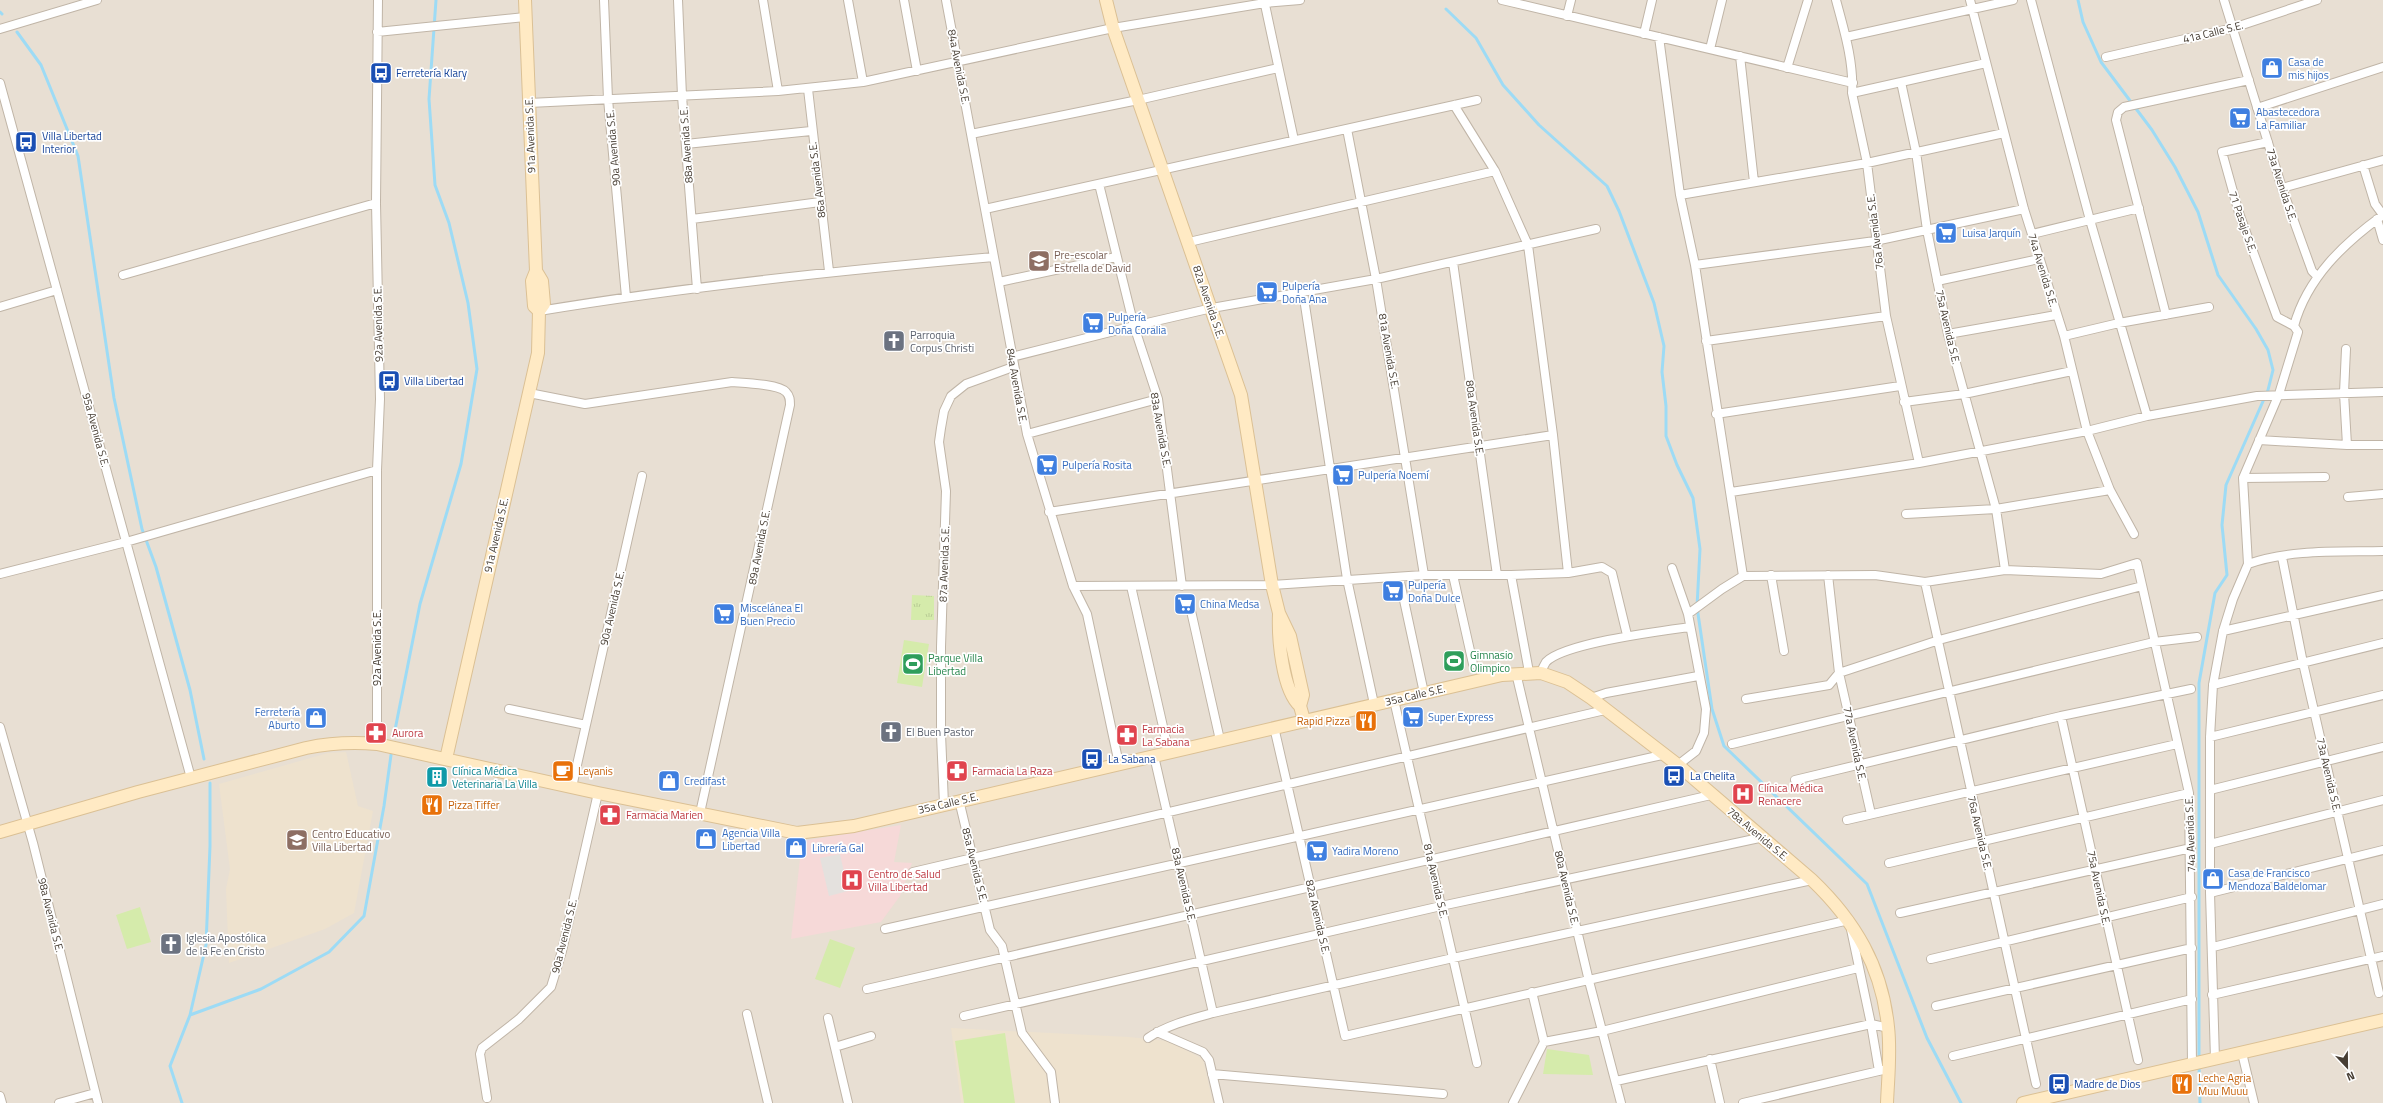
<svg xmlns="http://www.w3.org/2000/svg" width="2383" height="1103" viewBox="0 0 2383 1103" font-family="'Titillium Web',sans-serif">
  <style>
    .residential { fill: #e8dfd3 }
    .education { fill: #eee2ce }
    .medical { fill: #f6d9d8 }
    .grass { fill: url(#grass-tufts) }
    .pitch { fill: #d5ebab }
    .parking { fill: #e4e1de }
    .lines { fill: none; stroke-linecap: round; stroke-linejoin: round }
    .stream { stroke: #9ddbf5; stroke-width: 3 }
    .street-casing { stroke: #c0b5a7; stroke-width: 10 }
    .secondary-casing { stroke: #dbc094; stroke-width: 14 }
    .street { stroke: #fff; stroke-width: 8 }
    .secondary { stroke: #ffeac4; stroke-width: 12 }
    .labels { text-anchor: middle; stroke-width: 3.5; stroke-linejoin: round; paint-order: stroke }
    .street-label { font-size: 11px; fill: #473e34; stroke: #fff }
    .shop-label { font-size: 11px; fill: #366cbe; stroke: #fff; text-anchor: start }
    .transit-label { font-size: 11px; fill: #164399; stroke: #fff; text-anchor: start }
    .education-label { font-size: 11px; fill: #785e54; stroke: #fff; text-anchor: start }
    .worship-label { font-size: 11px; fill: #5b616d; stroke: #fff; text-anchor: start }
    .leisure-label { font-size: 11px; fill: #27864d; stroke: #fff; text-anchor: start }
    .food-label { font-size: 11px; fill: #c56008; stroke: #fff; text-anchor: start }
    .health-label { font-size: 11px; fill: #be3a42; stroke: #fff; text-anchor: start }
    .culture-label { font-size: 11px; fill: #0d838f; stroke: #fff; text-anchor: start }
  </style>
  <defs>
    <pattern id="grass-tufts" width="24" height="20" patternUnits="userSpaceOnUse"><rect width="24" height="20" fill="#d5ebab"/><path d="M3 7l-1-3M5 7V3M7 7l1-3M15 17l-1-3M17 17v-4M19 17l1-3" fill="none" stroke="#b8cb94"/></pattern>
  </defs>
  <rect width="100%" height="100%" fill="#f4eee5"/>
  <!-- residential -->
  <path class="residential" d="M0 0H2383V1103H0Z"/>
  <!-- education -->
  <path class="education" d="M346 752 358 806 373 811 354 913 325 929 229 963 226 889 230 869 219 784 328 753Z
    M951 1028 1129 1037 1168 1041 1203 1059 1213 1103H961Z"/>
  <!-- medical -->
  <path class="medical" d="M901 825 894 862 912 863 900 896 881 922 791 939 802 841Z"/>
  <!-- grass -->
  <path class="grass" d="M912 595 934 596V620H911Z"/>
  <!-- pitch -->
  <path class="pitch" d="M904 640 929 644 922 687 897 683Z
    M140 907 151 942 127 949 116 915Z
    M830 939 855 948 840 988 815 979Z
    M1005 1033 1015 1103H964L955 1041Z
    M1547 1049 1589 1055 1593 1075 1543 1074Z"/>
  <!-- parking -->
  <path class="parking" d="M840 854 848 891 829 896 820 858Z"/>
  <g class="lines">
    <!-- stream -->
    <path class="stream" d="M2078 0 2083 22 2101 62 2152 130 2175 167 2198 212 2218 275 2256 329 2268 350 2273 370 2268 390 2226 485 2222 525 2227 575 2215 593 2199 683V1059
      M1446 9 1476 38 1503 85 1539 125 1607 186 1619 211 1654 303 1664 346 1662 372 1666 406V436L1677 465 1693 498 1700 549 1697 607 1712 709 1724 746 1867 884 1927 1038 1961 1103
      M0 12 2 14
      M17 32 41 65 78 156 114 398 142 529 156 567 190 690 204 759
      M394 735 420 604 461 464 477 369 468 303 449 223 435 185 429 99 436 0
      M190 1015 206 945 210 846V783
      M2199 1065 2200 1103
      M182 1103 170 1066 190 1015 261 989 329 952 364 916 384 806 391 755"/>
    <!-- street casing -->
    <g class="street-casing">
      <path id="street" d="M604 0 608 99 626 297
        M678 0 682 96 697 289
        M763 0 778 91
        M848 0 863 82
        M904 0 917 71
        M946 0 1027 434 1073 586 1087 614 1119 764
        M1264 0 1294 140
        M1502 0 1853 83
        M1836 0C1844 30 1854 62 1852 93L1867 163 1886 316 1919 463
        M1970 0 2024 209 2064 336 2087 431 2110 490 2134 534
        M2031 0 2090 220 2147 416
        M2224 0 2282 188 2312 271 2317 276
        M1567 16 1571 0
        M0 29 97 0
        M377 32 525 17
        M1644 34 1652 0
        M1659 37 1680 195 1695 265 1743 576
        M1846 37 2013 0
        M1710 49 1722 0
        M1740 56 1754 182
        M2106 57 2233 28 2317 0
        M1787 68 1808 0
        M1901 82 1916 152 1927 230 1948 334 1996 509 2005 570
        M0 83 191 778
        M808 89 829 271
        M1852 93 1986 63
        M529 103 778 91 863 82 1113 28 1265 3 1300 0
        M1454 105 1495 171 1528 245 1553 435 1568 573
        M2257 108 2383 67
        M1347 129 1376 279 1424 575
        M971 134 1138 100 1278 68
        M2268 142 2222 152 2239 213 2277 317 2294 326
        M686 144 811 131
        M2363 165 2375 204 2383 215
        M1099 184 1134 326 1158 399 1182 586
        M2282 188 2383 160
        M1680 195 1867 163 2004 133
        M985 209 1477 100
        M692 219 820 202
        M2377 219 2383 240
        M2032 234 2139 208
        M1189 242 1495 171
        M1453 262 1497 575
        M1695 265 1875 241 2024 209
        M123 275 376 203
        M1937 281 2039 259
        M999 282 1116 257
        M1303 292 1347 579 1374 704
        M0 307 57 290
        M539 311C690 286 842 270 994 257
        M2166 315 2116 120 2118 112 2124 107 2249 80
        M1948 334 2056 315
        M2064 336 2119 323 2209 307
        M1706 341 1886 316
        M2346 349 2344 393 2347 445
        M1012 357 1134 326 1212 308 1376 279 1596 229
        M529 393 585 404 732 382C744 383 779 384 786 392 790 396 790 400 790 405L700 813
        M1904 402 1964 394 2072 371
        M1716 414 1900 386
        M1027 434 1158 399
        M2259 440 2347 445H2383
        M2243 478 2325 477
        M1731 492 1919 463 2087 431 2147 416 2257 396 2383 392
        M2348 497 2383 494
        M1049 512 1553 435
        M1906 514 1996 509 2110 490
        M2282 557 2303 663 2379 993
        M2248 564C2290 549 2339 552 2383 551
        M1672 568 1688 614 1706 709 1704 733 1696 751 1678 765
        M0 574 126 542 377 470
        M1453 575 1473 664
        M1511 575 1529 672
        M1771 575 1784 651
        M1828 575 1839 673 1871 814
        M1399 577 1424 693
        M1925 582 2036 1084
        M1073 586 1272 585 1424 575H1511L1568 573 1602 567 1612 573 1627 635
        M1131 586 1169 753
        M1189 602 1220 740
        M1688 614 1722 589 1743 576 1875 575 1925 582 2005 570 2101 574 2137 563 2189 793 2192 1064
        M2223 631 2383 595
        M1516 673 1589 981 1621 1103
        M1541 673C1542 670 1544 665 1546 662 1564 643 1661 631 1690 627
        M2213 685 2383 643
        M1591 698 1606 693 1698 676
        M1746 699 1829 685 1839 673 1939 640 2142 586
        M1394 700 1477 1063
        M509 709 586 725
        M2061 716 2138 1060
        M0 727 33 843 98 1103
        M1274 727 1345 1036 1849 920 1871 1024 1889 1028
        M2210 737 2383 695
        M377 744V470L380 399 376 203 378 0
        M1732 744 2154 642 2197 637
        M1154 756 1213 1013
        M1795 780 2061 716 2191 689
        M572 787 642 476
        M2210 790 2383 747
        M959 800 990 930 1002 946 1022 1033 1051 1072 1055 1103
        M944 804 941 734V647L946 491 939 442 941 428 944 411 951 396 966 384 1013 367
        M1847 820 2177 744
        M2210 844 2383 800
        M1889 863 2189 793
        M913 872 1605 710
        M2210 893 2383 850
        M1900 913 2191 848
        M885 929 1662 755
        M2213 947 2383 904
        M1931 959 2192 897
        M867 989 1711 795
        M1532 992 1544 1042
        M2212 995 2383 956
        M1936 1006 2192 948
        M747 1014 768 1103
        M964 1016 1441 906 1764 837
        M828 1018 848 1103
        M1157 1032 1203 1052 1209 1060 1219 1103
        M1148 1038C1167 1025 1191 1019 1213 1013L1453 958 1812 880
        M835 1047 871 1036
        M2242 1053 2254 1103
        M1953 1056 2192 999
        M1710 1059 1720 1103
        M2215 1059 2210 893V737L2213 685 2223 631 2233 599 2248 564 2243 478 2279 394 2298 332 2294 326C2307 278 2344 243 2383 215
        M1212 1074 1443 1094
        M1616 1081 1871 1024 1879 1071
        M0 1096 2 1103
        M487 1098 480 1054 482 1048 519 1019 551 987 562 951 598 793
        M59 1103 95 1093
        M1513 1103 1544 1042 1602 1031 1858 968
        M1743 1103 1883 1070"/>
    </g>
    <!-- secondary casing -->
    <g class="secondary-casing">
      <path id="secondary" d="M525 0 536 271 532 281 534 306 539 311
        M1106 0 1113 28 1241 395 1272 585 1279 613 1290 636 1303 695 1300 706 1304 720
        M1279 614C1278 638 1282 690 1300 706
        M446 759 538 353 539 311 544 304 542 281 536 271
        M0 832 138 792 306 748C330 743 353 742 377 744L598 793 797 833 854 826 1502 675 1541 673 1567 682 1591 698 1678 765 1812 880C1855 921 1882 967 1888 1027 1891 1052 1888 1078 1887 1103
        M2023 1103 2383 1020"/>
    </g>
    <!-- street -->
    <use href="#street" class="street"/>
    <!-- secondary -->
    <use href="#secondary" class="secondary"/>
  </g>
  <!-- icons -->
  <defs>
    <g id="shop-square" transform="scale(1.15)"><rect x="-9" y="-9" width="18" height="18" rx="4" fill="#3f7fe0" stroke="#fff"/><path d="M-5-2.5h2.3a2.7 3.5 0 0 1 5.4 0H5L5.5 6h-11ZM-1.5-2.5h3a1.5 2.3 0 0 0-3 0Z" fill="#fff"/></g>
    <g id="bus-square" transform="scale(1.15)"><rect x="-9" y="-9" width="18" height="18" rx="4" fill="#1a4fb4" stroke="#fff"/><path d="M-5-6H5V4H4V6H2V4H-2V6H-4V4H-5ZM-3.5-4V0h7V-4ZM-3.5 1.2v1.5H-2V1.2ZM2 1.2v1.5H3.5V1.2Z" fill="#fff"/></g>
    <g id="supermarket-square" transform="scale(1.15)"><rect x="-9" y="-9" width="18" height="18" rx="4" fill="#3f7fe0" stroke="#fff"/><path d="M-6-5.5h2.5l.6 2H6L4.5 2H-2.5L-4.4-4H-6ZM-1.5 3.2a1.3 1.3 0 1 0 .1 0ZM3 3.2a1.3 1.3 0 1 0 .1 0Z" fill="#fff"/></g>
    <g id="school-square" transform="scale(1.15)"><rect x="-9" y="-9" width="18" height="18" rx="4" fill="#8d6e63" stroke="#fff"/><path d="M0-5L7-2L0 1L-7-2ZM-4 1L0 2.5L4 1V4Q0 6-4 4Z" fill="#fff"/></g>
    <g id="church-square" transform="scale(1.15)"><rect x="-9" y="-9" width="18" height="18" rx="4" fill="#6b7280" stroke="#fff"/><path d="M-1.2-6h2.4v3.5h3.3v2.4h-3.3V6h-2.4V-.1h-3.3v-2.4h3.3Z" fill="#fff"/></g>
    <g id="stadium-square" transform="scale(1.15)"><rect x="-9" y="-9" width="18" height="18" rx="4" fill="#2e9e5b" stroke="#fff"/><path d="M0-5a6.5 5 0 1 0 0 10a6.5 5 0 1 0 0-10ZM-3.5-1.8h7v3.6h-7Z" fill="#fff"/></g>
    <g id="restaurant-square" transform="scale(1.15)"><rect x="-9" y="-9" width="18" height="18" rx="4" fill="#e8710a" stroke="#fff"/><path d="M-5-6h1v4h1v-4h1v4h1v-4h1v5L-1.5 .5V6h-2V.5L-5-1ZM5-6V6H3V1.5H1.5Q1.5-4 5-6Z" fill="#fff"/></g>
    <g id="pharmacy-square" transform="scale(1.15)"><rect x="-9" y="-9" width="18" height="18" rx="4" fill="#e0444e" stroke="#fff"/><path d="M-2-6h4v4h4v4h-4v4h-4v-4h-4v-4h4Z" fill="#fff"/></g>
    <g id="cafe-square" transform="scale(1.15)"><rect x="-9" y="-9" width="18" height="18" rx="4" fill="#e8710a" stroke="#fff"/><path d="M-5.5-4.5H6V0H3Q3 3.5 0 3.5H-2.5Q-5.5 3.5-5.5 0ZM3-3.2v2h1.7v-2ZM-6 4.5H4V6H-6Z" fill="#fff"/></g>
    <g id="building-square" transform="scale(1.15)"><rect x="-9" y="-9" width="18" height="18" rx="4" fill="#0f9aa8" stroke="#fff"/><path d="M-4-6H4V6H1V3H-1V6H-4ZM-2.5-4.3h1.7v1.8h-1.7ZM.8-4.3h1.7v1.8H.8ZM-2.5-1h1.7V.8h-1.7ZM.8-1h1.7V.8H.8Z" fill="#fff"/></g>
    <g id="hospital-square" transform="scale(1.15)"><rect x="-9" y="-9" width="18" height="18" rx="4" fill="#e0444e" stroke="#fff"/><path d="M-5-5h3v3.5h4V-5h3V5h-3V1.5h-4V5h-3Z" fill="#fff"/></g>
  </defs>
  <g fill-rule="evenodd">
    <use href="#shop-square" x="2272" y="68"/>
    <use href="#bus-square" x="381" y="73"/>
    <use href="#supermarket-square" x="2240" y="118"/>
    <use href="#bus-square" x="26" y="142"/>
    <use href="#supermarket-square" x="1946" y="233"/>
    <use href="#school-square" x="1039" y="261"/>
    <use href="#supermarket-square" x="1267" y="292"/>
    <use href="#supermarket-square" x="1093" y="323"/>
    <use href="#church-square" x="894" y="341"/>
    <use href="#bus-square" x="389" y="381"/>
    <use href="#supermarket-square" x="1047" y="465"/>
    <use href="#supermarket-square" x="1343" y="475"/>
    <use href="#supermarket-square" x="1393" y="591"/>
    <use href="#supermarket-square" x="1185" y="604"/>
    <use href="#supermarket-square" x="724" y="614"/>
    <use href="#stadium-square" x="1454" y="661"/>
    <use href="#stadium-square" x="913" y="664"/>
    <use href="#supermarket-square" x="1413" y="717"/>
    <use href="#shop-square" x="316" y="718"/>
    <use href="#restaurant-square" x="1366" y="721"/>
    <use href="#church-square" x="891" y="732"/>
    <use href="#pharmacy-square" x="376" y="733"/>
    <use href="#pharmacy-square" x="1127" y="735"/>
    <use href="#bus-square" x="1092" y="759"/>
    <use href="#cafe-square" x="563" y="771"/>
    <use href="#pharmacy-square" x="957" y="771"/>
    <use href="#bus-square" x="1674" y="776"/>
    <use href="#building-square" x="437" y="777"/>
    <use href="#shop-square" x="669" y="781"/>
    <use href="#hospital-square" x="1743" y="794"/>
    <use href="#restaurant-square" x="432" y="805"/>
    <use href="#pharmacy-square" x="610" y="815"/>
    <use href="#shop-square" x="706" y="839"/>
    <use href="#school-square" x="297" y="840"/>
    <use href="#shop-square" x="796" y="848"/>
    <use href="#supermarket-square" x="1317" y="851"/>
    <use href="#shop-square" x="2213" y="879"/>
    <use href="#hospital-square" x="852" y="880"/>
    <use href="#church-square" x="171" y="944"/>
    <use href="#bus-square" x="2059" y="1084"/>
    <use href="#restaurant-square" x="2182" y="1084"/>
  </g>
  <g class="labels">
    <!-- street labels -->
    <g class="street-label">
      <text transform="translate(2213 32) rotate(-14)" y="4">41a Calle S.E.</text>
      <text transform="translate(959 67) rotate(79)" y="4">84a Avenida S.E.</text>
      <text transform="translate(530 135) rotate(-92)" y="4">91a Avenida S.E.</text>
      <text transform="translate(686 145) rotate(-94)" y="4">88a Avenida S.E.</text>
      <text transform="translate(613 148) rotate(-95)" y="4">90a Avenida S.E.</text>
      <text transform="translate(817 180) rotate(-97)" y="4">86a Avenida S.E.</text>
      <text transform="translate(2282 185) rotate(72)" y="4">73a Avenida S.E.</text>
      <text transform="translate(2243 222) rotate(71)" y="4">71 Pasaje S.E.</text>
      <text transform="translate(1875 232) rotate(-97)" y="4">76a Avenida S.E.</text>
      <text transform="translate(2043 270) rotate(73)" y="4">74a Avenida S.E.</text>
      <text transform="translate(1209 302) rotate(71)" y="4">82a Avenida S.E.</text>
      <text transform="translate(378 324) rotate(-91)" y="4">92a Avenida S.E.</text>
      <text transform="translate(1948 327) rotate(77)" y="4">75a Avenida S.E.</text>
      <text transform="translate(1389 351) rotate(80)" y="4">81a Avenida S.E.</text>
      <text transform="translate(1017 386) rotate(80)" y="4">84a Avenida S.E.</text>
      <text transform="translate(1475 418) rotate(82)" y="4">80a Avenida S.E.</text>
      <text transform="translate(96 430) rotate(75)" y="4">95a Avenida S.E.</text>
      <text transform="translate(1161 430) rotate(80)" y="4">83a Avenida S.E.</text>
      <text transform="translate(496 535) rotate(-77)" y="4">91a Avenida S.E.</text>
      <text transform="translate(759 547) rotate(-79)" y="4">89a Avenida S.E.</text>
      <text transform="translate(944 564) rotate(-88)" y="4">87a Avenida S.E.</text>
      <text transform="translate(612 608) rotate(-77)" y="4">90a Avenida S.E.</text>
      <text transform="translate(377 648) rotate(-90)" y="4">92a Avenida S.E.</text>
      <text transform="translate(1415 695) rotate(-13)" y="4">35a Calle S.E.</text>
      <text transform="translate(1855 744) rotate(78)" y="4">77a Avenida S.E.</text>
      <text transform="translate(2329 775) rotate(77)" y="4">73a Avenida S.E.</text>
      <text transform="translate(948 803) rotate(-13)" y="4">35a Calle S.E.</text>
      <text transform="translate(1980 833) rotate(77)" y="4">76a Avenida S.E.</text>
      <text transform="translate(1758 834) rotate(40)" y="4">78a Avenida S.E.</text>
      <text transform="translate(2190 834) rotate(-92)" y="4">74a Avenida S.E.</text>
      <text transform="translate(975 865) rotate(76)" y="4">85a Avenida S.E.</text>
      <text transform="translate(1436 881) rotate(77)" y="4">81a Avenida S.E.</text>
      <text transform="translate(1184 885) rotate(77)" y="4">83a Avenida S.E.</text>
      <text transform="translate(1567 888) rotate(77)" y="4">80a Avenida S.E.</text>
      <text transform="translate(2099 888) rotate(78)" y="4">75a Avenida S.E.</text>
      <text transform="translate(51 915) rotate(76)" y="4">98a Avenida S.E.</text>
      <text transform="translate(1318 917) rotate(77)" y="4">82a Avenida S.E.</text>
      <text transform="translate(564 936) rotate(-76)" y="4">90a Avenida S.E.</text>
    </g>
    <!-- shop labels -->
    <g class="shop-label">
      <text x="2288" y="66">Casa de<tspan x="2288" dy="13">mis hijos</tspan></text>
      <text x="2256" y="116">Abastecedora<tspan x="2256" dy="13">La Familiar</tspan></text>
      <text x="1962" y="237">Luisa Jarquín</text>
      <text x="1282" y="290">Pulpería<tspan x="1282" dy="13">Doña Ana</tspan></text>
      <text x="1108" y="321">Pulpería<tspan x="1108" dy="13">Doña Coralia</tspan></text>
      <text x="1062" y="469">Pulpería Rosita</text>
      <text x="1358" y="479">Pulpería Noemí</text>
      <text x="1408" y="589">Pulpería<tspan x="1408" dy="13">Doña Dulce</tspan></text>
      <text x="1200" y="608">China Medsa</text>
      <text x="740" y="612">Miscelánea El<tspan x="740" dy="13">Buen Precio</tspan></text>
      <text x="300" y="716" text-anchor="end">Ferretería<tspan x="300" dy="13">Aburto</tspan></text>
      <text x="1428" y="721">Super Express</text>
      <text x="684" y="785">Credifast</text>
      <text x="722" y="837">Agencia Villa<tspan x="722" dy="13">Libertad</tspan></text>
      <text x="812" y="852">Librería Gal</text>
      <text x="1332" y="855">Yadira Moreno</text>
      <text x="2228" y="877">Casa de Francisco<tspan x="2228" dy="13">Mendoza Baldelomar</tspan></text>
    </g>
    <!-- transit labels -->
    <g class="transit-label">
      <text x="396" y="77">Ferretería Klary</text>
      <text x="42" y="140">Villa Libertad<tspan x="42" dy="13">Interior</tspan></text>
      <text x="404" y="385">Villa Libertad</text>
      <text x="1108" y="763">La Sabana</text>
      <text x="1690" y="780">La Chelita</text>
      <text x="2074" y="1088">Madre de Dios</text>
    </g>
    <!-- education labels -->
    <g class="education-label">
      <text x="1054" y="259">Pre-escolar<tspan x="1054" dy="13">Estrella de David</tspan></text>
      <text x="312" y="838">Centro Educativo<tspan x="312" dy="13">Villa Libertad</tspan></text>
    </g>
    <!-- worship labels -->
    <g class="worship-label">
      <text x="910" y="339">Parroquia<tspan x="910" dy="13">Corpus Christi</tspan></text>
      <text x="906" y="736">El Buen Pastor</text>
      <text x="186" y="942">Iglesia Apostólica<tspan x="186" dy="13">de la Fe en Cristo</tspan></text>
    </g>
    <!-- leisure labels -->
    <g class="leisure-label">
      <text x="1470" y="659">Gimnasio<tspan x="1470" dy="13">Olimpico</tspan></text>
      <text x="928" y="662">Parque Villa<tspan x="928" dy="13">Libertad</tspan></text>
    </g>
    <!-- food labels -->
    <g class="food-label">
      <text x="1350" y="725" text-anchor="end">Rapid Pizza</text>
      <text x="578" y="775">Leyanis</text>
      <text x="448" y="809">Pizza Tiffer</text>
      <text x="2198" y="1082">Leche Agria<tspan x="2198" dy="13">Muu Muuu</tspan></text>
    </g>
    <!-- health labels -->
    <g class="health-label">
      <text x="1142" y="733">Farmacia<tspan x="1142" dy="13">La Sabana</tspan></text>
      <text x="392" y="737">Aurora</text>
      <text x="972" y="775">Farmacia La Raza</text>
      <text x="1758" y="792">Clínica Médica<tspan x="1758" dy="13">Renacere</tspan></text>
      <text x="626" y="819">Farmacia Marien</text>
      <text x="868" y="878">Centro de Salud<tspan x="868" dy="13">Villa Libertad</tspan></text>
    </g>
    <!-- culture labels -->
    <g class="culture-label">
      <text x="452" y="775">Clínica Médica<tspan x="452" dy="13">Veterinaria La Villa</tspan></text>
    </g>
  </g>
  <!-- north arrow -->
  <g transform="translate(2347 1067) rotate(158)" stroke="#ffffff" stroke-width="3" paint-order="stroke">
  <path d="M0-3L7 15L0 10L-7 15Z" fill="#473e34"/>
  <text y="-6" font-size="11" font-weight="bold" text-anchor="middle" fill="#473e34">N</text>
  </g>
</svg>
